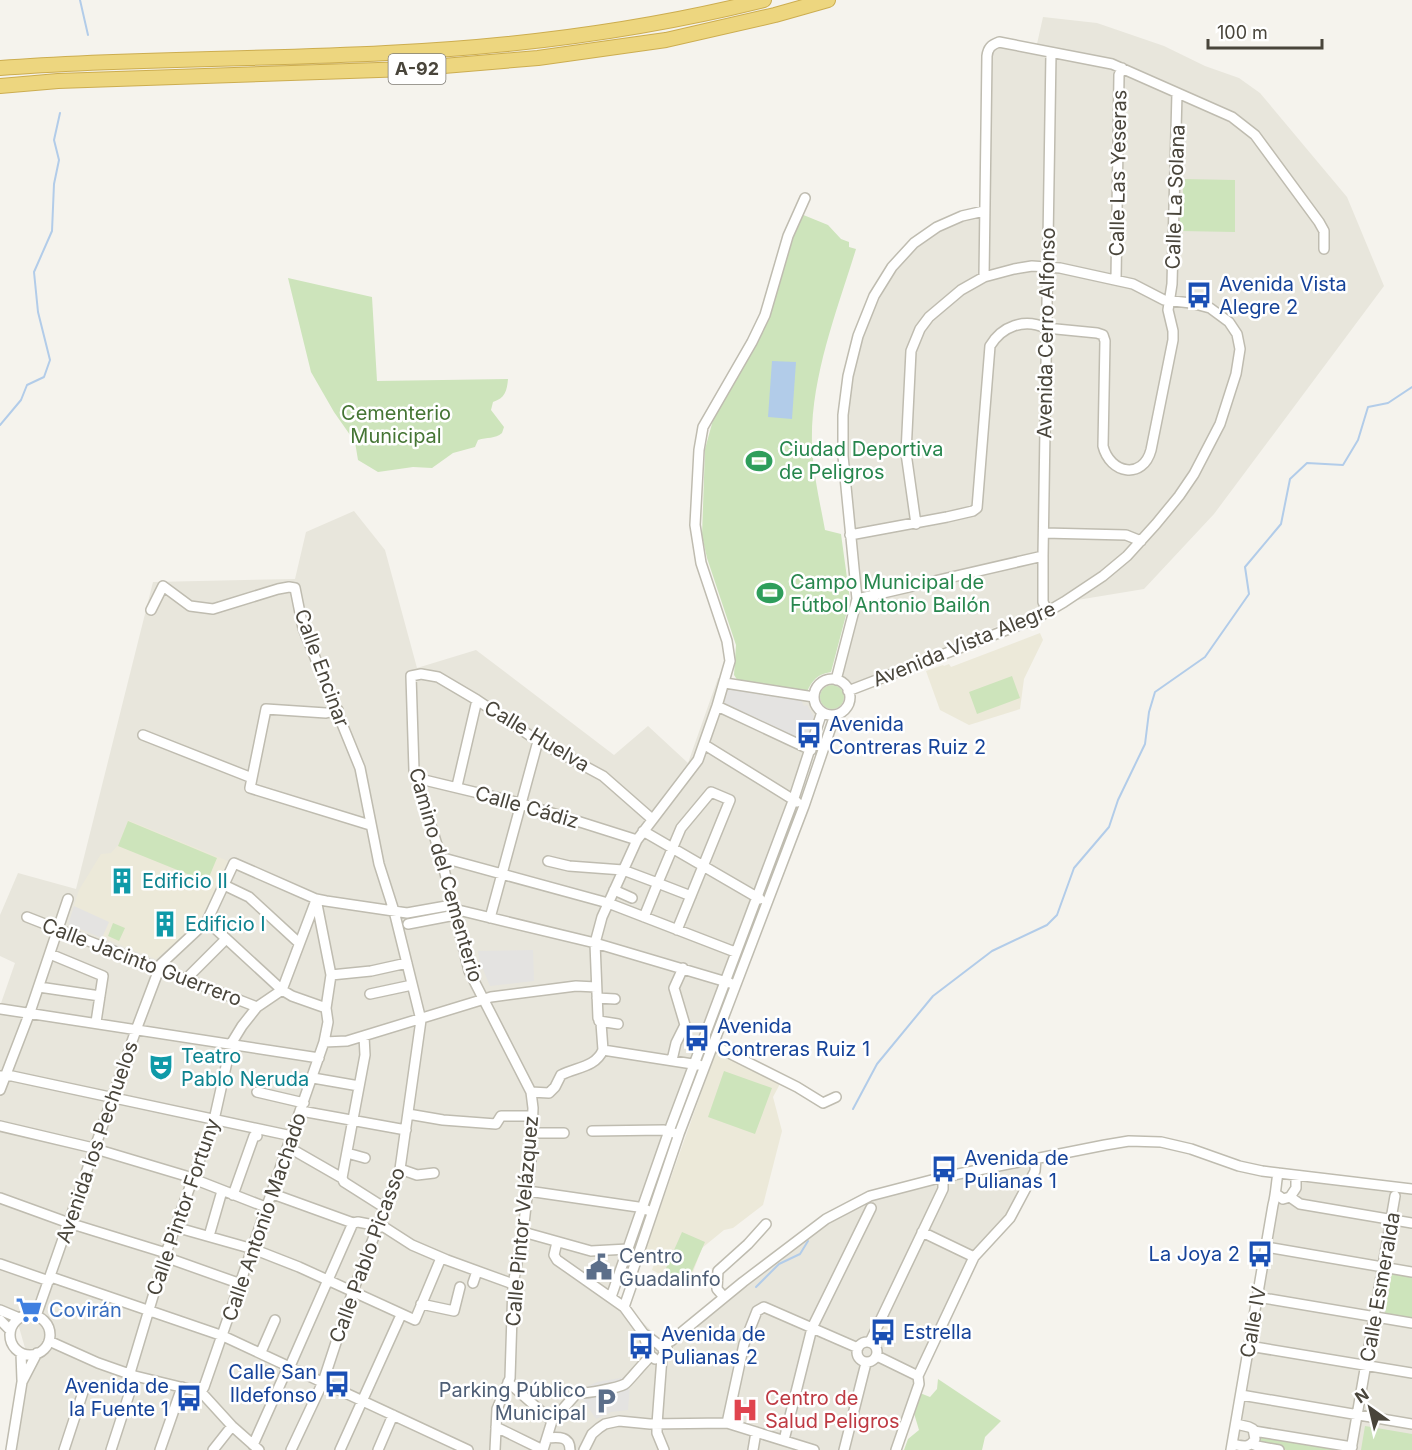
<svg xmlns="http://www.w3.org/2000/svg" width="1412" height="1450" viewBox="0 0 1412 1450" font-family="Inter,sans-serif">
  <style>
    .residential { fill: #e8e6dc }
    .education { fill: #ece9d9 }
    .green { fill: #cde4bb }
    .parking { fill: #e4e3e1 }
    .water { fill: #b2cce9 }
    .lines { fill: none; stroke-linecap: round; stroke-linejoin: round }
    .stream { stroke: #b2cce9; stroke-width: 2 }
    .minor-casing { stroke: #bfbcb0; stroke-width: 12 }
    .highway-casing { stroke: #ccad50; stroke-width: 16 }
    .minor { stroke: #fff; stroke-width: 9 }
    .highway { stroke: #edd67f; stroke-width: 14 }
    .labels { text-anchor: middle; stroke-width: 5; stroke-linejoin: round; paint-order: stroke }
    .shield { fill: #fff; stroke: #807d76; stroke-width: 1.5 }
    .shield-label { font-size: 18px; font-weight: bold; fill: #49453b }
    .street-label { font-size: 20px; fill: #49453b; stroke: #fff }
    .transit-label { font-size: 20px; fill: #164399; stroke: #fff; text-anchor: start }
    .park-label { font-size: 20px; fill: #457534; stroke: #fff }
    .leisure-label { font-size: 20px; fill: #27864d; stroke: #fff; text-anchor: start }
    .culture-label { font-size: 20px; fill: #0d838f; stroke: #fff; text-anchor: start }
    .service-label { font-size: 20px; fill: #4e5e75; stroke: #fff; text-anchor: start }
    .shop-label { font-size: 20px; fill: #366cbe; stroke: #fff; text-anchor: start }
    .health-label { font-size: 20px; fill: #be3a42; stroke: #fff; text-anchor: start }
  </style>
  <rect width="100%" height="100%" fill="#f5f3ed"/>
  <!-- residential -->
  <path class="residential" d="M1043 17 1097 23 1164 46 1205 66 1239 78 1260 93 1347 197 1384 286 1214 514 1144 589 1053 604 850 685 841 677 861 594 846 452 847 403 857 355 870 317 889 281 907 257 931 236 958 222 989 201 991 54 994 47 1001 46 1035 53Z
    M354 511 385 550 417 668 476 650 614 755 648 726 688 763 718 678 807 698 818 716 609 1290 662 1341 840 1214 878 1196 1037 1162 1006 1218 970 1259 918 1368 900 1450H15L29 1362 15 1313 0 1305V1006L15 963 0 956V915L18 873 76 889 153 582 295 579 306 532Z
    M1302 1181 1412 1193V1450H1235L1278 1201Z"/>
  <!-- education -->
  <path class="education" d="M1040 633 1043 640 1024 679 1020 709 969 725 940 710 926 671 943 665 944 666 949 664 951 667Z
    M128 820 228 861 200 921 156 959 68 924 79 890 101 854 111 853 119 844Z
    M716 1051 781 1082 773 1097 782 1131 763 1205 733 1228 724 1230 702 1248 687 1288 652 1270 655 1261 643 1256Z"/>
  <!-- green -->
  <path class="green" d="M1183 179 1235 180V232L1180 231V200H1183Z
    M801 214 828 225 841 239 849 242V247L856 249C837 311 810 378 812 445 813 474 820 502 825 530L841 534 850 600 831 672C818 674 812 680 807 692L738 681 734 675 736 645 707 558 702 536 705 449 713 420 761 336Z
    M288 278 372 297 377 381 508 379C507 391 505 398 493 402L491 410 504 427 502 433C495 439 487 437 478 440L475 447 453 453 432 468 413 467 378 472 358 460 355 442 334 412 311 372Z
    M1012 676 1020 698 977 714 969 692Z
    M820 697a12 12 0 1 1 24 0a12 12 0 1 1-24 0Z
    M128 821 217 858 207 882 118 846Z
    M113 923 125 928 119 941 108 936Z
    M724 1071 772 1088 755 1134 708 1117Z
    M682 1232 705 1242 686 1285 663 1275Z
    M1392 1273 1412 1277V1318L1385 1313Z
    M938 1379 1001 1421 985 1437 982 1450H904L908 1439 919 1430 913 1410 920 1393 930 1397 937 1389Z
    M1365 1426 1412 1434V1450H1361Z
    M1258 1434 1345 1450H1287L1260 1446 1256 1437Z"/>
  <!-- parking -->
  <path class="parking" d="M728 687 803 699 802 702 804 706 807 705 814 717 806 742 721 704Z
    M74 906 109 922 102 938 68 924Z
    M533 950 534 981 490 986 479 960 478 951Z
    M627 1377 630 1385 628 1410 611 1412 596 1419 577 1391 597 1382Z"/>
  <!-- water -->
  <path class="water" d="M772 361 796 362 792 419 768 417Z"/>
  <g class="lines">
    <!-- stream -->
    <path class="stream" d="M80 0 88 35
      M0 425 21 400 27 385 44 377 50 360 38 312 34 272 52 231 54 184 59 160 54 140 60 113
      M853 1109 877 1064 933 996 992 951 1047 925 1057 915 1074 868 1109 827 1118 800 1145 744 1149 712 1155 692 1205 657 1249 594 1245 567 1281 524 1290 479 1307 463 1343 465 1358 440 1368 407 1388 403 1412 387
      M756 1287 779 1264 800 1254 808 1241"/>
    <!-- minor casing -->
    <g class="minor-casing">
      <path id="minor" d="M984 277 987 56C988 48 991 45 999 42L1112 64 1232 117 1255 135 1319 222 1324 231V249
        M1116 280 1119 75 1122 68
        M1044 533 1126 535 1141 541
        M850 535 947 517 973 511 977 508 990 346C1002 326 1024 318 1046 328L1097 333 1103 335 1105 341 1103 446C1110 474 1143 480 1151 450L1173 340V331L1168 310 1172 284 1177 93
        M857 599 1043 556
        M151 610 163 586 190 606 213 609 278 589 289 587 295 588 303 628 360 768 379 864 394 911 421 1020 400 1169 353 1291 323 1382 291 1450
        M1048 612 1043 602V556L1051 53
        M814 697a18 18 0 1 1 36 0a18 18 0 1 1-36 0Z
        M836 680 857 599 843 456V415L848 376 858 336 874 296 892 267 914 243 937 227 962 216 984 211
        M725 683 814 697
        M848 691 1035 619 1064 602 1103 576 1127 556 1156 524 1179 496 1194 474 1220 424 1236 374 1240 349 1237 334 1229 322 1210 308 1191 303 1164 300 1133 284 1060 268 1032 266 1014 269 984 277 961 290 929 317 920 329 911 351 906 453 916 524
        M717 706 811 750
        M338 710 326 713 266 709 250 788 370 825
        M143 735 252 778
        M705 745 797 802
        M416 778 520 803 637 840
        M457 786 477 700
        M643 831 760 899
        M442 861 447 859 608 903 735 952
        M548 861 569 866 623 870 655 882
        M659 880 681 828 711 792 730 800 677 930
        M660 884 691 896
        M224 885 249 897 299 943
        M614 890 632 898
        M454 909 595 943 730 983
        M27 917 257 1007
        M644 917 657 885
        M490 918 538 741
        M207 921 282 990 292 996 326 1008
        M408 924 455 915
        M50 954 103 976 96 1022
        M331 975 371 971 407 963
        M187 978 226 939
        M39 987 100 996
        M282 990 316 900
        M370 994 412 985
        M597 998 615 999
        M1 1009 319 1058
        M599 1021 618 1024
        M324 1042 347 1041 491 997 576 986 596 987
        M713 1045 797 1087 823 1103 836 1097
        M603 1050 601 1023 598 1018 595 943 602 917 637 840 698 760 717 706 730 661 727 641 701 563 695 525 699 450 703 427 752 342 765 315 788 236 805 198
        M603 1050 699 1065
        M672 1060 676 1043 685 1025 674 988 683 968
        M0 1076H12L292 1136
        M313 1078 359 1086
        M0 1090 30 1012 68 899
        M257 1092 304 1103
        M531 1092 549 1093 555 1087 561 1075C576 1067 595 1068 603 1050
        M301 1111 406 1130
        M408 1114 443 1120 496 1124 501 1116H533
        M0 1126 89 1147 186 1176 268 1208
        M592 1131 664 1130 674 1133
        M531 1133H564
        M288 1147 342 1178 344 1182 385 1208
        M347 1153 365 1158
        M400 1169 417 1175 434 1173
        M342 1178 365 1055 364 1036
        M528 1191 638 1207 647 1210
        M273 1194 353 1223 358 1222 384 1227 412 1245 447 1260 513 1284
        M1276 1194 1283 1199 1290 1197 1296 1188V1176
        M233 1195 254 1136H257
        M1290 1197 1300 1204 1412 1223
        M0 1198 69 1223 166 1253
        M175 1227 253 1249 299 1267 415 1320 441 1258
        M523 1232 591 1251 628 1249
        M922 1232 974 1257
        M209 1236 222 1191
        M557 1242 554 1255 557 1260 624 1307 643 1333 662 1347 664 1352
        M1266 1247 1412 1272
        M165 1257 241 1284
        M0 1264 49 1281
        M51 1277 223 1336 468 1450
        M473 1283 477 1271
        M611 1297 669 1131 793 801 822 712
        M724 1297 717 1289 718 1271 748 1244 766 1224
        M1257 1297 1412 1323
        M421 1304 454 1311 460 1287
        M624 1307 632 1284V1273L679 1134 804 806 835 715
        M0 1310 19 1318
        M10 1335a20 20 0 1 1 40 0a20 20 0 1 1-40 0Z
        M36 1316 136 1030 161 964 207 921 234 863 316 899 326 901 407 913 452 905
        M0 1320 10 1330
        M643 1333 650 1355 655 1359
        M49 1341 98 1363 135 1376 201 1392 232 1426 259 1450
        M857 1352a10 10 0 1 1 20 0a10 10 0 1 1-20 0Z
        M870 1342 943 1189V1177
        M660 1346 671 1341 743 1282 826 1219 870 1196 943 1177 1105 1145 1129 1141 1161 1142 1191 1149 1239 1166 1262 1171 1412 1189
        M1249 1346 1412 1373
        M261 1352 275 1320
        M21 1353 22 1380
        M877 1356 918 1376
        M130 1373 166 1253 214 1120 231 1044 242 1026 257 1007 282 990
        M508 1382 552 1421
        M201 1392 204 1387 324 1042 328 1022 326 1008 331 975 316 899
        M1241 1395 1412 1424
        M727 1423 744 1344 757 1311 764 1307 858 1348
        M496 1427 543 1450
        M1254 1431 1352 1447
        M547 1438C559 1437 570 1436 570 1450
        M784 1440 812 1328 871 1208
        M1232 1444C1242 1446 1249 1449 1255 1439L1253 1429 1249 1427 1236 1424
        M1252 1444 1257 1446 1279 1450
        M253 1445 287 1369 291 1364 353 1223
        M11 1450 22 1382 37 1353
        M64 1450 85 1386
        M111 1450 135 1376
        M160 1450 182 1387
        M213 1450 232 1426
        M340 1450 401 1315
        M378 1450 393 1415
        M495 1450 497 1409 510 1378 513 1284 523 1232 531 1162 533 1108 531 1092 469 971 442 861 414 770 411 676 421 674 438 677 477 700 538 741 603 776 652 819
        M543 1450 552 1421 577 1393C585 1394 618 1388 625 1384 627 1383 645 1361 651 1356
        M584 1450 592 1434 599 1428 605 1424 619 1421 650 1424 727 1423 814 1450
        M664 1450 657 1433V1424L662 1357 667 1348
        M753 1450 756 1432
        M844 1450 866 1363
        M896 1450 919 1384 918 1376 974 1257 1010 1218 1035 1171 1036 1159
        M1231 1450 1273 1205C1276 1194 1276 1184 1278 1173
        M1351 1450 1395 1196"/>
    </g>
    <!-- highway casing -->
    <g class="highway-casing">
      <path id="highway" d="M0 68C128 58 258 60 386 53 514 47 640 31 764 0
        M0 86 58 81 408 69 538 58 666 40 775 15 828 0"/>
    </g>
    <!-- minor -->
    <use href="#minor" class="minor"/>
    <!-- highway -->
    <use href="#highway" class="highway"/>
  </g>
  <!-- icons -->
  <defs>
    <g id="bus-bare" transform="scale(2.07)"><path d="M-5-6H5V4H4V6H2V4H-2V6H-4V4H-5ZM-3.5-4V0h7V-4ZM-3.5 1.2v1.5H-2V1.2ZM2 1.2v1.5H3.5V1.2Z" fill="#1a4fb4" stroke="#fff" stroke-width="2.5" paint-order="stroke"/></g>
    <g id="stadium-bare" transform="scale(2.07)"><path d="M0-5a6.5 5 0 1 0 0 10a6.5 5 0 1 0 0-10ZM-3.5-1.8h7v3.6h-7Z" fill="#2e9e5b" stroke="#fff" stroke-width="2.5" paint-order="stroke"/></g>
    <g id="building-bare" transform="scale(2.07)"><path d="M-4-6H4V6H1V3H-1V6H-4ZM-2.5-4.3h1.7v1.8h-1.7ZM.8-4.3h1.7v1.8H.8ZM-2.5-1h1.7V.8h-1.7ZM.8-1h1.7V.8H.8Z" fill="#0f9aa8" stroke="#fff" stroke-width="2.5" paint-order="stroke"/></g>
    <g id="theatre-bare" transform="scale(2.07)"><path d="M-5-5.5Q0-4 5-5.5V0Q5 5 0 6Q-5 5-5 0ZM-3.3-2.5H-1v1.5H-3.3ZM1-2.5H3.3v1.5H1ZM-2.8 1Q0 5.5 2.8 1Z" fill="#0f9aa8" stroke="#fff" stroke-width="2.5" paint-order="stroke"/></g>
    <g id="civic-bare" transform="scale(2.07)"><path d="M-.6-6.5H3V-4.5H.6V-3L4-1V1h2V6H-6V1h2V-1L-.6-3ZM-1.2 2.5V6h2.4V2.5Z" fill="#5c6f8a" stroke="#fff" stroke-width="2.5" paint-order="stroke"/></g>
    <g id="supermarket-bare" transform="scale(2.07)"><path d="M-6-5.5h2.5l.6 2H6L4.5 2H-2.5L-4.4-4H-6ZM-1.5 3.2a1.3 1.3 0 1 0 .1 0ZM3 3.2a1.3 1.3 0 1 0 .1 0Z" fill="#3f7fe0" stroke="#fff" stroke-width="2.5" paint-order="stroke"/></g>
    <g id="parking-bare" transform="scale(2.07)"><path d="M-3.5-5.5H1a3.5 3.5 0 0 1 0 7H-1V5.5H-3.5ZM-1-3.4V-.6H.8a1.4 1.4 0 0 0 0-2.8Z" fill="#5c6f8a" stroke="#fff" stroke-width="2.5" paint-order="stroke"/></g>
    <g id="hospital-bare" transform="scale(2.07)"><path d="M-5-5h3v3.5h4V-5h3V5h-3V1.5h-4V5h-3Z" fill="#e0444e" stroke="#fff" stroke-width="2.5" paint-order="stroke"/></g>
  </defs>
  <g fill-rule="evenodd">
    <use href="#bus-bare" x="1199" y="295"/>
    <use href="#stadium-bare" x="759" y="461"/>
    <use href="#stadium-bare" x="770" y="593"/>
    <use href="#bus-bare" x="809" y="735"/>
    <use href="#building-bare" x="122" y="881"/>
    <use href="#building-bare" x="165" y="924"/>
    <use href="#bus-bare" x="697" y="1038"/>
    <use href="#theatre-bare" x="161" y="1067"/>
    <use href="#bus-bare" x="944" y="1169"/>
    <use href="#bus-bare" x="1260" y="1254"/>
    <use href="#civic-bare" x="599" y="1267"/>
    <use href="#supermarket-bare" x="29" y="1310"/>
    <use href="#bus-bare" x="883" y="1332"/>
    <use href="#bus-bare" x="641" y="1346"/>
    <use href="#bus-bare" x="337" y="1384"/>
    <use href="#bus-bare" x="189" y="1398"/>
    <use href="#parking-bare" x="606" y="1401"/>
    <use href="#hospital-bare" x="745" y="1410"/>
  </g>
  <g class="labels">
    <!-- shield labels -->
    <rect class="shield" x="388.5" y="54" width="57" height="30" rx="4.5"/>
    <g class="shield-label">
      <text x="417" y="75">A-92</text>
    </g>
    <!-- street labels -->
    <g class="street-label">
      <text transform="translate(1118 173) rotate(-89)" y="7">Calle Las Yeseras</text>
      <text transform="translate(1175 197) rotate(-88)" y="7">Calle La Solana</text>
      <text transform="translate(1046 333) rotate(-89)" y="7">Avenida Cerro Alfonso</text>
      <text transform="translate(964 644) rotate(-22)" y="7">Avenida Vista Alegre</text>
      <text transform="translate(322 668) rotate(70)" y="7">Calle Encinar</text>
      <text transform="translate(537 736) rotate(31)" y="7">Calle Huelva</text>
      <text transform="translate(527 807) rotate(16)" y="7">Calle Cádiz</text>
      <text transform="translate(446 875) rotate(74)" y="7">Camino del Cementerio</text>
      <text transform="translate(142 962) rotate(21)" y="7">Calle Jacinto Guerrero</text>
      <text transform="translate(97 1142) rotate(-71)" y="7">Avenida los Pechuelos</text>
      <text transform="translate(183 1207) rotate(-71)" y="7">Calle Pintor Fortuny</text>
      <text transform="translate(264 1217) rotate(-71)" y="7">Calle Antonio Machado</text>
      <text transform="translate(522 1221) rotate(-85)" y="7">Calle Pintor Velázquez</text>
      <text transform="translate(367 1255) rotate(-70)" y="7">Calle Pablo Picasso</text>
      <text transform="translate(1380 1287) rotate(-80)" y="7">Calle Esmeralda</text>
      <text transform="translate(1253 1322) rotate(-80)" y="7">Calle IV</text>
    </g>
    <!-- transit labels -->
    <g class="transit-label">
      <text x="1219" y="291">Avenida Vista<tspan x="1219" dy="23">Alegre 2</tspan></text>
      <text x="829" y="731">Avenida<tspan x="829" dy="23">Contreras Ruiz 2</tspan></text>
      <text x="717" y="1033">Avenida<tspan x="717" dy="23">Contreras Ruiz 1</tspan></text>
      <text x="964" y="1165">Avenida de<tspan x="964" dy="23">Pulianas 1</tspan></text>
      <text x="1240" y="1261" text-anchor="end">La Joya 2</text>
      <text x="903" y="1339">Estrella</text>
      <text x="661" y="1341">Avenida de<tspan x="661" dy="23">Pulianas 2</tspan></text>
      <text x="317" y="1379" text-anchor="end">Calle San<tspan x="317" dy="23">Ildefonso</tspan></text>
      <text x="169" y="1393" text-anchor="end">Avenida de<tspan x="169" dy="23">la Fuente 1</tspan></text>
    </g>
    <!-- park labels -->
    <g class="park-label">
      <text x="396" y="420">Cementerio<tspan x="396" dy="23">Municipal</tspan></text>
    </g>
    <!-- leisure labels -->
    <g class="leisure-label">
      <text x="779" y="456">Ciudad Deportiva<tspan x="779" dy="23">de Peligros</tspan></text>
      <text x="790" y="589">Campo Municipal de<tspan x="790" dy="23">Fútbol Antonio Bailón</tspan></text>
    </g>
    <!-- culture labels -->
    <g class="culture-label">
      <text x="142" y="888">Edificio II</text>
      <text x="185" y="931">Edificio I</text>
      <text x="181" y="1063">Teatro<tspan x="181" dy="23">Pablo Neruda</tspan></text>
    </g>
    <!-- service labels -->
    <g class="service-label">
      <text x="619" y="1263">Centro<tspan x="619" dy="23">Guadalinfo</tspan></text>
      <text x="586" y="1397" text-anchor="end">Parking Público<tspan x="586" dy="23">Municipal</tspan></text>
    </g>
    <!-- shop labels -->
    <g class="shop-label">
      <text x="49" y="1317">Covirán</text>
    </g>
    <!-- health labels -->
    <g class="health-label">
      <text x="765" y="1405">Centro de<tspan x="765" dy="23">Salud Peligros</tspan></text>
    </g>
  </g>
  <!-- north arrow -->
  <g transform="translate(1370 1408) rotate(326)" stroke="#ffffff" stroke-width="4.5" paint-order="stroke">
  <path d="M0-4.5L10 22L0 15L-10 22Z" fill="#49453b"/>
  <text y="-9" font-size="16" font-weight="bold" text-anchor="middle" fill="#49453b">N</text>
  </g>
  <!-- scale -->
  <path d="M1208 39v9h114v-9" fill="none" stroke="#49453b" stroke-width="3"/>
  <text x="1217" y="39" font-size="18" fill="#49453b" stroke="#ffffff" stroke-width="4.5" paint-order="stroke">100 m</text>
</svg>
